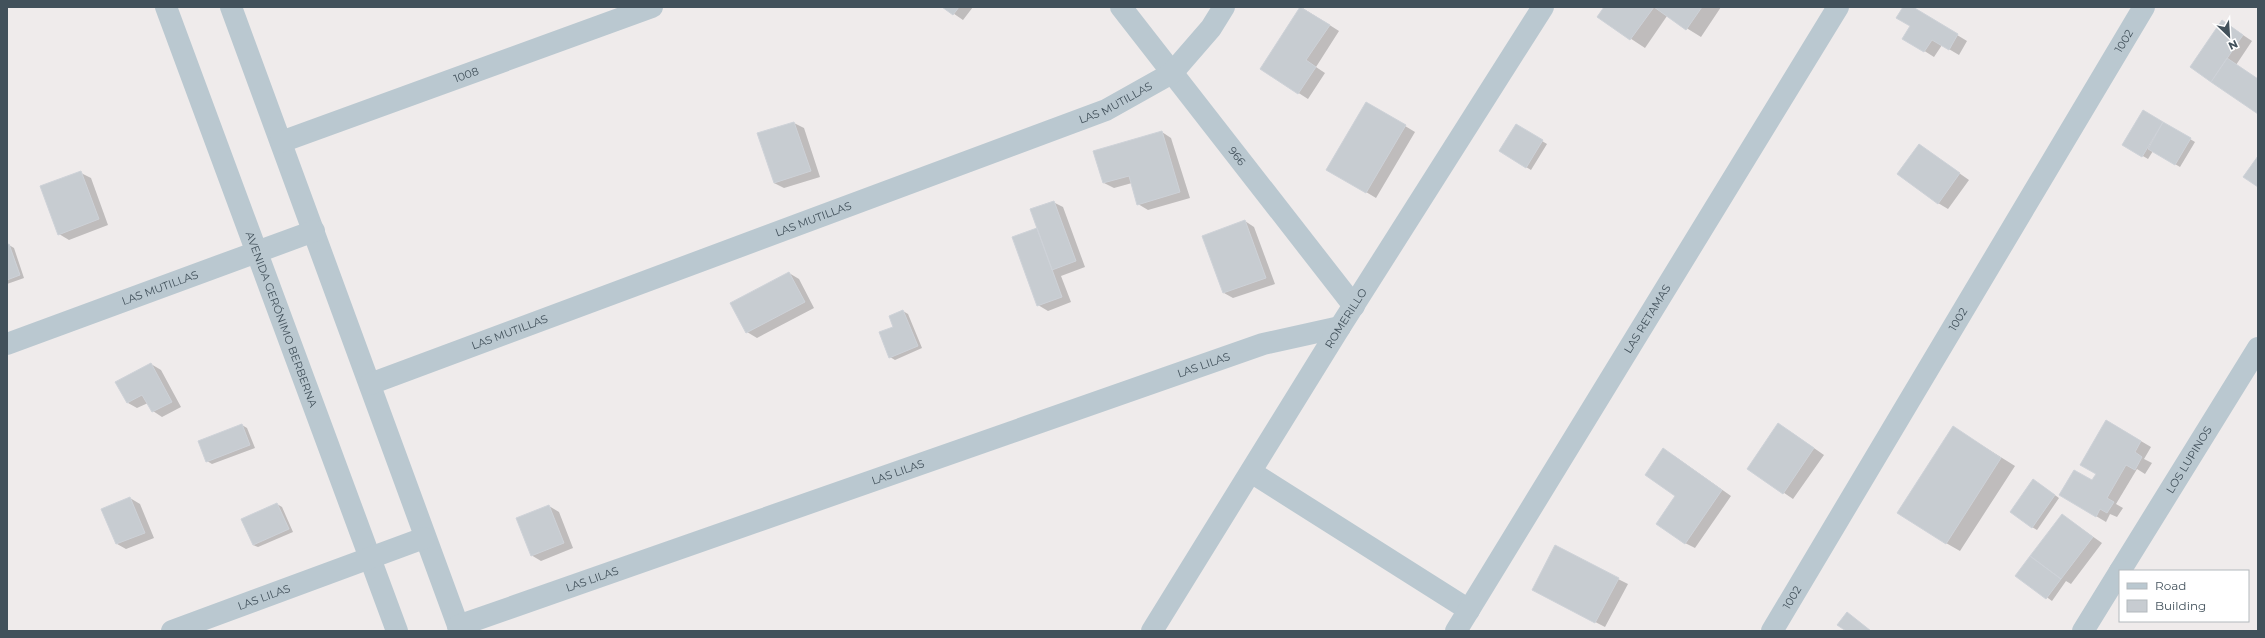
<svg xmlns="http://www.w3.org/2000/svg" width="2265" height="638" viewBox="0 0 2265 638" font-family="Montserrat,sans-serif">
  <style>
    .shadow { fill: #0003 }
    .building { fill: #c7ccd1; stroke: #ced2d8 }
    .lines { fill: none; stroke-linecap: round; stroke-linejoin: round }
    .minor { stroke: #bac8d0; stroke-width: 22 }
    .labels { text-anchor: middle; stroke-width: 3; stroke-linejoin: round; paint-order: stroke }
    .street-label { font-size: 11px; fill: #42515b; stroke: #fff }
  </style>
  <rect width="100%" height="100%" fill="#efebeb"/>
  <!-- shadow -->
  <path class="shadow" d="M944 7H973L963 20Z
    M1301 7 1339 31 1316 67 1325 73 1308 99 1261 69Z
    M1605 7H1721L1701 37 1667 16 1645 48 1598 17Z
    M1904 7H1911L1967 41 1959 55 1942 45 1934 57 1904 38 1912 26Z
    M2222 21 2252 41 2236 65 2258 79V112L2192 67Z
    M1367 103 1415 132 1376 198 1328 169Z
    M2144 111 2195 142 2180 167 2153 151 2148 159 2124 145Z
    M794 123 804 128 820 177 784 188 774 183Z
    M1516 125 1547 144 1531 170 1500 151Z
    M1162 132 1171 138 1190 198 1148 210 1138 204 1132 183 1114 188 1104 183Z
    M1919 145 1969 180 1948 209 1938 203Z
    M81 173 91 178 108 225 69 240 59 234Z
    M1053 202 1063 207 1085 267 1061 276 1071 302 1048 311 1038 305V229Z
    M1245 221 1254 227 1275 284 1233 298 1224 293Z
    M9 245 14 248 24 278 7 284V246Z
    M789 273 799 279 814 308 757 338 747 332Z
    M903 311 908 314 922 348 895 360 890 357 894 327Z
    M151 364 161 370 181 407 162 417 153 411 148 403 137 408 128 403Z
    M2107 421 2151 447 2144 459 2152 463 2145 474 2137 469 2116 504 2123 508 2117 517 2110 514 2106 522 2061 495 2093 482 2098 473Z
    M242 425 247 428 255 448 212 464 207 461Z
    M1788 430 1824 455 1793 499 1748 468Z
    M1967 436 2015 466 1960 551 1946 543Z
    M1673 455 1731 496 1695 548 1685 543 1677 496Z
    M2038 483 2059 498 2037 530 2032 527Z
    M130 498 140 504 154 538 126 549 117 544 103 509Z
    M277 504 282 507 293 532 258 547 253 545Z
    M549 506 559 512 573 548 541 561 531 555Z
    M2062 515 2102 543 2071 584 2066 581 2052 601 2017 575Z
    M1618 579 1628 584 1605 627 1543 595Z"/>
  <!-- building -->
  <path class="building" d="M942 7H959L953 15Z
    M1300 7 1330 25 1306 60 1316 67 1298 94 1260 69Z
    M1604 7H1702L1686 30 1654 7 1630 40 1597 17Z
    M1903 7H1913L1958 34 1949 50 1932 40 1924 52 1902 39 1910 26 1896 18Z
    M2222 20 2243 35 2211 82 2190 67Z
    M2227 58 2258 79V114L2211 82Z
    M1366 102 1406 125 1366 193 1326 170Z
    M2143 110 2163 122 2142 157 2122 145Z
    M794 122 811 171 774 183 757 133Z
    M2163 122 2191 138 2175 165 2148 149Z
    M1516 124 1543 140 1526 168 1499 151Z
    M1162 131 1180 192 1137 205 1129 176 1103 183 1093 151Z
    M1919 144 1960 173 1938 204 1897 174Z
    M2258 156V187L2243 177Z
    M81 171 99 219 58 235 40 186Z
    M1054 201 1076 261 1052 270 1030 209Z
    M1245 220 1266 278 1223 293 1202 236Z
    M1037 228 1062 297 1037 306 1012 237Z
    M9 244 20 275 7 280V245Z
    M789 272 805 302 746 333 730 303Z
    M903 310 918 346 889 358 879 332 893 327 889 316Z
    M151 363 172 402 152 412 142 395 127 403 115 382Z
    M2106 420 2141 441 2135 452 2142 457 2135 470 2126 465 2107 498 2114 502 2107 513 2100 509 2096 517 2059 495 2074 470 2092 480 2096 474 2080 465Z
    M1778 423 1814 448 1783 494 1747 469Z
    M242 424 250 445 206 462 198 441Z
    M1953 426 2001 458 1946 544 1897 513Z
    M1663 448 1722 490 1685 544 1656 524 1675 496 1645 475Z
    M2033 479 2055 495 2032 528 2010 512Z
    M130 497 145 533 116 544 101 509Z
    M277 503 289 529 253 545 241 519Z
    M549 505 564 543 531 556 516 518Z
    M2062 514 2093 537 2061 579 2030 556Z
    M1555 545 1619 578 1595 623 1532 590Z
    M2030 556 2061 579 2046 599 2015 576Z
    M1847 612 1871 631H1846L1837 625Z"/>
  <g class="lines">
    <!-- minor -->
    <g class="minor">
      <path id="s1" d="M166 7 397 631"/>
      <path d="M231 7C308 215 383 423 460 631"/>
      <path id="s2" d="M1121 7 1354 306"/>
      <path id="s3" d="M281 142 652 7"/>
      <path id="s4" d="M7 344 314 231"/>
      <path id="s5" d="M370 384 1106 110 1172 73 1211 28 1224 7"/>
      <path d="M1251 472 1469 610"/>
      <path id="s6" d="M2120 571 2258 348"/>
      <path id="s7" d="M458 626 1263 344 1340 327"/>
      <path id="s8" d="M172 631 424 538"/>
      <path id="s9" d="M1152 631 1340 327 1543 7"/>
      <path id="s10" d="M1456 631 1838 7"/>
      <path id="s11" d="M1772 631 2144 7"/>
      <path d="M2083 631 2120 571"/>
    </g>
  </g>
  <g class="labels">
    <!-- street labels -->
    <g class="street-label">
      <text dy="4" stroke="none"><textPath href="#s11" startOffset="687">1002</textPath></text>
      <text dy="4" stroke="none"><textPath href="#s3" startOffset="197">1008</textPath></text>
      <text dy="4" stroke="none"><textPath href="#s5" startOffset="797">LAS MUTILLAS</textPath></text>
      <text dy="4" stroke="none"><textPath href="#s2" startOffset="189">966</textPath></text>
      <text dy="4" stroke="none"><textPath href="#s5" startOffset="473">LAS MUTILLAS</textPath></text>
      <text dy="4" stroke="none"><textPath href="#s4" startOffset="163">LAS MUTILLAS</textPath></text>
      <text dy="4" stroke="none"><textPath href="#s9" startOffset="368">ROMERILLO</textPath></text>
      <text dy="4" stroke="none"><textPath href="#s1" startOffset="333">AVENIDA GERÓNIMO BERBERNA</textPath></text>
      <text dy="4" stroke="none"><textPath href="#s10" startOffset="366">LAS RETAMAS</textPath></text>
      <text dy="4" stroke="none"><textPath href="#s11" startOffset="363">1002</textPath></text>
      <text dy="4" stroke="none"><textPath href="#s5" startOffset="149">LAS MUTILLAS</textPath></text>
      <text dy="4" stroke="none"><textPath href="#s7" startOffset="790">LAS LILAS</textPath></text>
      <text dy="4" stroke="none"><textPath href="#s6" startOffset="131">LOS LUPINOS</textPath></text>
      <text dy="4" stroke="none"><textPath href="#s7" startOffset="466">LAS LILAS</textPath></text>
      <text dy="4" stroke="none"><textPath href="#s7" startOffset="142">LAS LILAS</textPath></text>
      <text dy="4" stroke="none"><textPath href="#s8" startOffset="98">LAS LILAS</textPath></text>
      <text dy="4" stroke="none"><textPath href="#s11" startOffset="39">1002</textPath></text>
    </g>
  </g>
  <!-- border -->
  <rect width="2265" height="638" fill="none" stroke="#42515b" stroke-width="16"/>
  <!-- legend -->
  <rect x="2119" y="570" width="130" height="52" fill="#ffffff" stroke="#b3b9bd"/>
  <rect x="2127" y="583" width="20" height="6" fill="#bac8d0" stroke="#b3b9bd"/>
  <text x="2155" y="590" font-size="12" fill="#42515b">Road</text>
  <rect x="2127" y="600" width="20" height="12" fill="#c7ccd1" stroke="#b3b9bd"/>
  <text x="2155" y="610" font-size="12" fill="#42515b">Building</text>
  <!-- north arrow -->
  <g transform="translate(2229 36) rotate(155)" stroke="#ffffff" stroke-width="3" paint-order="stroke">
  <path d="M0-3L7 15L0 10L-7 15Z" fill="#42515b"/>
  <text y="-6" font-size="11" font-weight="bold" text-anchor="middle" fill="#42515b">N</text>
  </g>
</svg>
